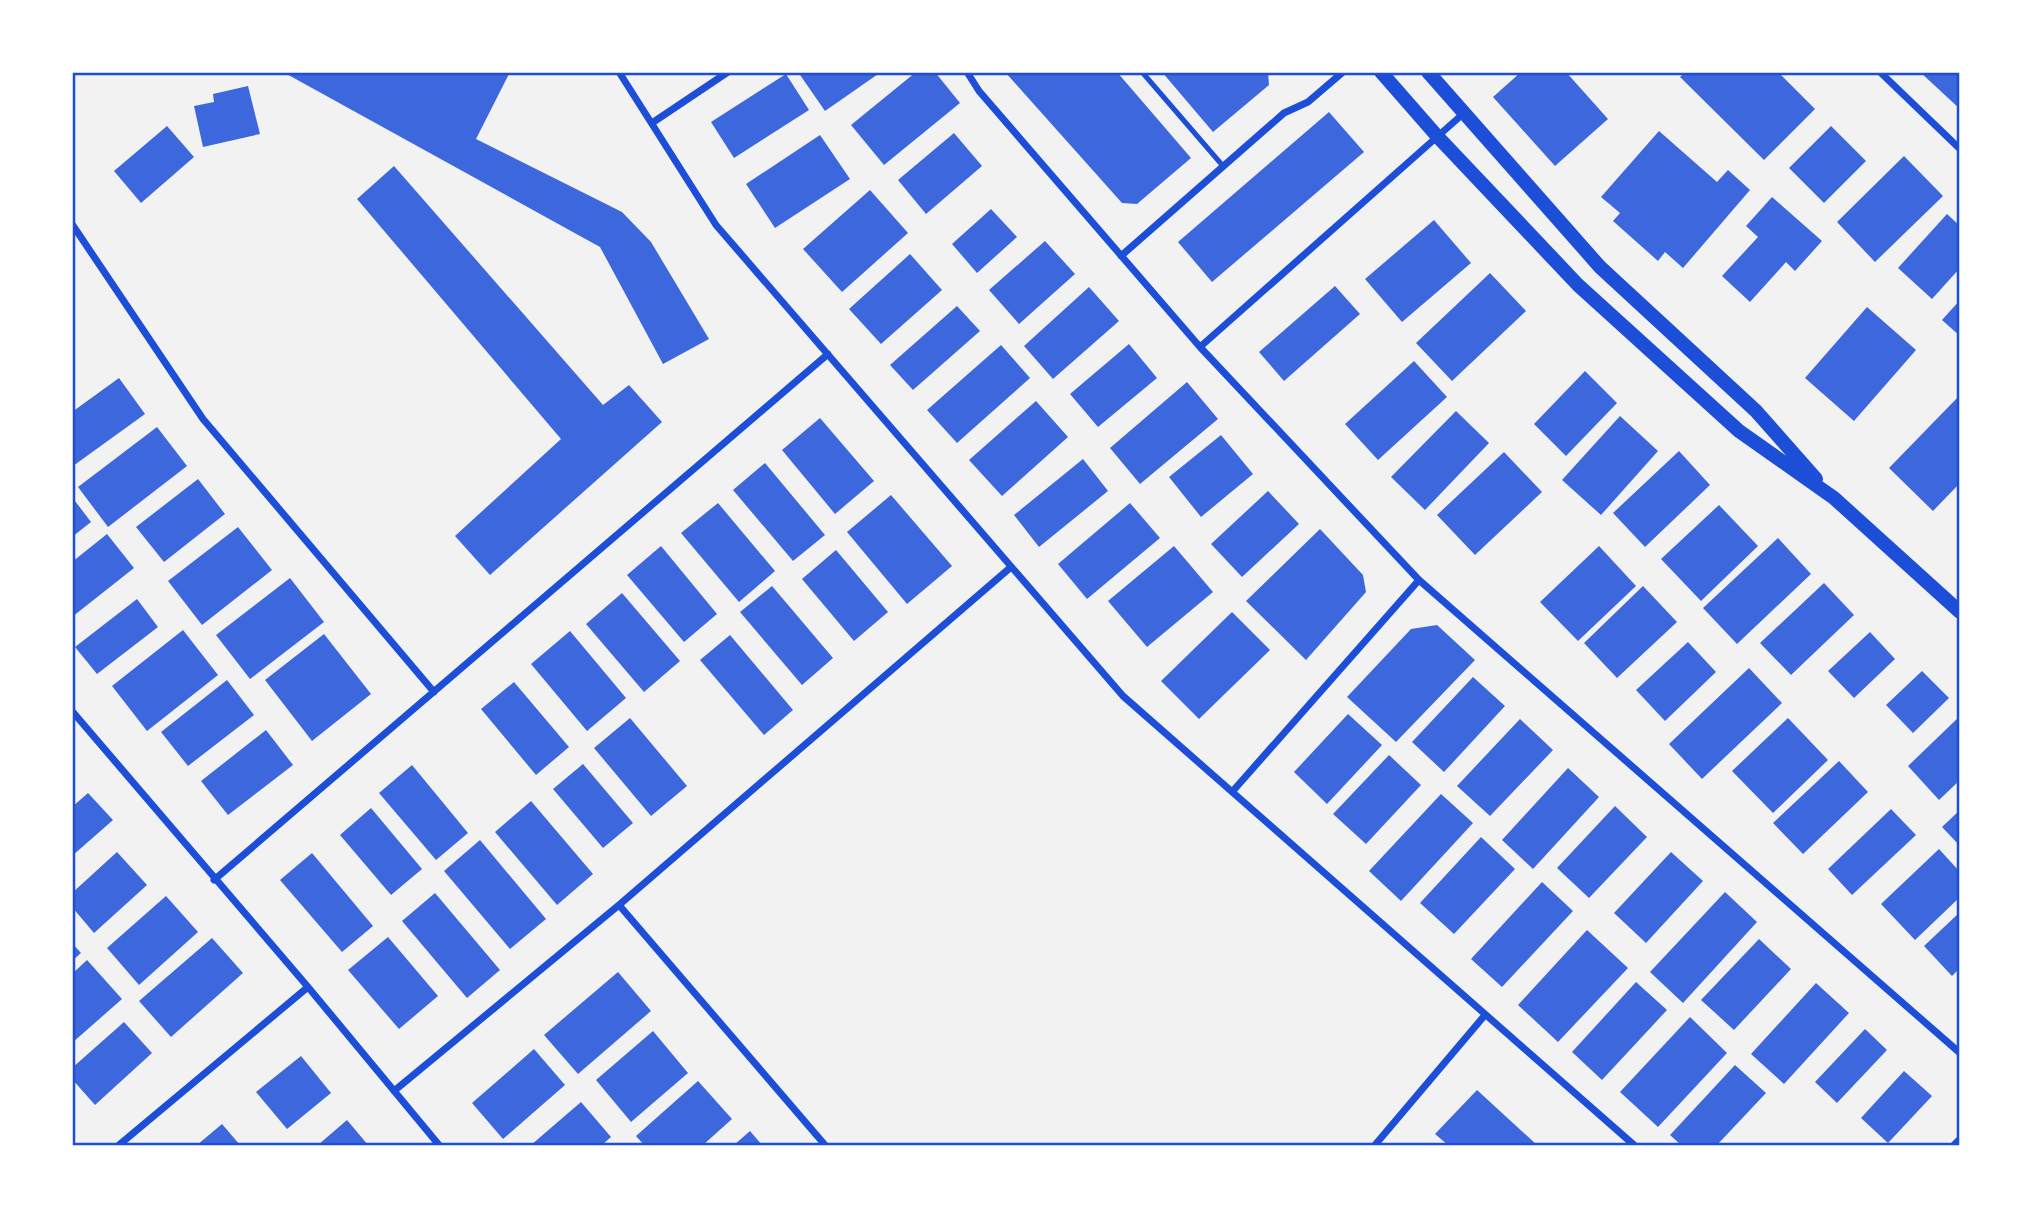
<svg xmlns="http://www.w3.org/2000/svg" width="2032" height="1217" viewBox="0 0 2032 1217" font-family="Manrope,sans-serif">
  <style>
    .building { fill: #3d67dc }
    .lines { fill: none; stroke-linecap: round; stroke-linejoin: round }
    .service { stroke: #1d4ed8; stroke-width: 5 }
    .minor { stroke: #1d4ed8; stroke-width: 7 }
    .secondary { stroke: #1d4ed8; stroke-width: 14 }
    .neatline { fill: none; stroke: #1d4ed8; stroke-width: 2.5 }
  </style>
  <rect width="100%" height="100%" fill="#f2f2f2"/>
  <!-- building -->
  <path class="building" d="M283 72H510L476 139 622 212 651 242 709 339 663 364 600 247Z
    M798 72H881L825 111Z
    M916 72H935L960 103 884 165 851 125Z
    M1005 72H1117L1191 158 1137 204 1122 203Z
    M1162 72H1268L1269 85 1213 132Z
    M1521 72H1566L1608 119 1555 166 1493 97Z
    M1685 72H1778L1815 109 1764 160 1680 77Z
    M1920 72H1960V109Z
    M786 74 809 110 734 158 711 122Z
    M248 86 260 134 203 147 194 106 214 102 213 94Z
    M1329 112 1364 152 1212 282 1178 242Z
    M167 126 194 157 141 203 114 171Z
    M1831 126 1866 161 1824 203 1789 168Z
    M1659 131 1717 182 1728 170 1750 190 1683 268 1665 252 1658 261 1613 221 1620 213 1601 197Z
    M954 133 982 166 926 214 898 180Z
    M820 135 850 179 775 228 746 184Z
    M1904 156 1943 196 1875 262 1837 222Z
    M394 166 603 405 629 385 662 422 490 575 455 536 561 439 357 199Z
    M870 190 908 233 842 292 803 249Z
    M1772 197 1822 241 1795 271 1786 262 1750 302 1722 276 1758 237 1746 226Z
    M991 209 1017 237 977 273 952 244Z
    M1947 214 1960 226V268L1932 299 1898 268Z
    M1434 220 1471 263 1402 322 1365 279Z
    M1045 241 1075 274 1019 324 989 290Z
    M910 254 942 290 881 344 849 309Z
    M1490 273 1526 311 1452 381 1416 343Z
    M1335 286 1360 314 1284 381 1259 352Z
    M1089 287 1119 321 1053 379 1024 346Z
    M1960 300V336L1942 320Z
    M957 306 980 331 913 390 890 365Z
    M1867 307 1916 350 1854 421 1805 378Z
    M1129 344 1157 378 1098 427 1070 394Z
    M1001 345 1030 378 957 443 927 410Z
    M1414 361 1447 397 1378 460 1345 424Z
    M1585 371 1617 403 1566 456 1534 424Z
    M119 378 145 414 73 466 72 412Z
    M1187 382 1218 419 1140 484 1110 448Z
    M1960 395V483L1933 511 1889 468Z
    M1036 401 1068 437 1002 496 969 460Z
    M1456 411 1489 443 1425 510 1391 477Z
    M1620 416 1658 451 1601 515 1562 480Z
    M820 418 874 481 835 514 782 450Z
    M157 427 187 466 108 527 78 487Z
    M1221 435 1253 474 1201 517 1169 477Z
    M1679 451 1710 485 1645 547 1613 513Z
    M1504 452 1542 492 1475 555 1437 515Z
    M1083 459 1108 491 1039 547 1014 515Z
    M765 463 825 535 793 561 733 490Z
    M198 479 225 514 164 562 136 527Z
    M1268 491 1299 524 1242 577 1211 544Z
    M891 495 952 566 907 604 847 532Z
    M72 497 91 522 72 537Z
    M718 503 775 571 739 602 681 533Z
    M1130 503 1160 538 1087 599 1058 564Z
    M1719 505 1758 546 1701 601 1661 559Z
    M238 527 272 570 202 625 168 581Z
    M1320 529 1363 575 1366 592 1306 660 1246 601Z
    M107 534 134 568 72 617V562Z
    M1778 538 1811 574 1737 644 1703 608Z
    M661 546 717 614 684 642 627 575Z
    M1174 546 1213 592 1147 647 1108 601Z
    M1599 546 1636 586 1578 641 1540 602Z
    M836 550 888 612 854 641 802 579Z
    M290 578 324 622 250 679 216 635Z
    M1824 583 1854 615 1791 675 1760 643Z
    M772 586 833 658 802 685 740 612Z
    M1643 586 1677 622 1617 678 1584 643Z
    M622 593 680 661 644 692 586 624Z
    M137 599 158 627 97 674 75 647Z
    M1232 612 1270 650 1199 719 1161 681Z
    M1437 625 1475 660 1396 742 1347 697 1411 629Z
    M183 630 218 675 147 731 112 686Z
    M570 631 626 698 587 731 531 664Z
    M1870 632 1895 659 1854 698 1828 671Z
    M324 634 371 694 312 741 265 680Z
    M730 635 793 710 764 735 700 660Z
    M1688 642 1716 672 1665 721 1636 690Z
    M1749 668 1782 703 1702 779 1669 744Z
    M1922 671 1949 698 1913 733 1886 705Z
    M1473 677 1505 706 1444 772 1412 742Z
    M227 680 254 715 188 766 161 732Z
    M514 682 569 747 536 775 481 709Z
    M1348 714 1382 745 1327 804 1294 772Z
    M1960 716V780L1939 800 1908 766Z
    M630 718 687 786 651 816 594 748Z
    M1788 718 1828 760 1773 813 1732 771Z
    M1520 719 1553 750 1490 816 1457 786Z
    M266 730 293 765 228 815 201 781Z
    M1389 755 1421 785 1366 844 1333 814Z
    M1839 761 1868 792 1803 854 1773 823Z
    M583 764 633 823 603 848 553 789Z
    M412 765 468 833 436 860 379 793Z
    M1568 768 1599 797 1533 869 1502 840Z
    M88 793 113 820 72 856V807Z
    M1441 794 1473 823 1401 901 1369 871Z
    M531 801 593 874 557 905 495 832Z
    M1615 806 1647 837 1589 898 1557 868Z
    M371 808 422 869 391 895 340 835Z
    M1891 809 1916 835 1852 895 1828 869Z
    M1960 810V846L1942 827Z
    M1481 837 1515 869 1454 934 1420 903Z
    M480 840 546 919 510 949 444 871Z
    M1939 849 1960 872V897L1915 940 1881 904Z
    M117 852 147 885 94 933 72 907V893Z
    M1671 852 1703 881 1646 943 1614 913Z
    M312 853 373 926 342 952 280 880Z
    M1542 882 1573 911 1502 987 1471 959Z
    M1725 892 1757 922 1683 1003 1650 972Z
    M435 893 500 970 467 998 402 921Z
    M166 896 198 932 139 985 107 948Z
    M1960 912V968L1952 976 1924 946Z
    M1587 930 1628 968 1558 1042 1518 1005Z
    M388 937 438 996 399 1029 348 970Z
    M212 938 243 973 171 1037 139 1001Z
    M1759 939 1791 969 1734 1030 1701 1000Z
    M72 943 81 953 72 961Z
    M87 960 122 999 72 1043V974Z
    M618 972 651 1011 578 1074 544 1035Z
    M1636 982 1667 1010 1602 1080 1572 1052Z
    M1816 983 1849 1013 1784 1084 1751 1054Z
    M1690 1017 1727 1053 1658 1127 1620 1092Z
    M124 1022 152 1053 95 1105 72 1079V1068Z
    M1865 1029 1887 1050 1837 1103 1815 1082Z
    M653 1031 688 1073 631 1122 596 1080Z
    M534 1049 565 1085 503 1139 472 1103Z
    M301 1056 331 1093 287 1129 256 1092Z
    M1735 1065 1766 1093 1717 1145H1681L1670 1135Z
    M1904 1071 1932 1096 1888 1143 1861 1118Z
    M698 1081 732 1119 703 1145H644L636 1136Z
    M1477 1090 1537 1145H1448L1435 1134Z
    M581 1102 611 1137 602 1145H531Z
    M347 1120 368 1145H318Z
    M222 1124 240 1145H197Z
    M750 1131 762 1145H734Z"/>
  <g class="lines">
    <!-- service -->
    <path class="service" d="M1142 72 1223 166"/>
    <!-- minor -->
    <path class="minor" d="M619 72 716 225 1123 696 1634 1145
      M967 72 979 91 1200 347 1419 580 1960 1053
      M1880 72 1960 149
      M652 123 728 72
      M72 224 203 419 434 692
      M1121 256 1284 113 1308 102 1343 72
      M1200 347 1464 113
      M72 711 308 987 439 1145
      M1232 792 1419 580
      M214 880 828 354
      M619 905 825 1145
      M394 1091 619 905 1011 567
      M119 1145 308 987
      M1375 1145 1485 1015
      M1954 1145 1960 1139"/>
    <!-- secondary -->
    <path class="secondary" d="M1381 72 1437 136 1578 285 1739 431 1834 498 1960 612
      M1428 72 1600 267 1756 411 1816 479"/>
  </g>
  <!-- border -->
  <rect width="2032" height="1217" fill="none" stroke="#ffffff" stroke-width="147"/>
  <rect x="74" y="74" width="1884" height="1070" class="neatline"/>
</svg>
